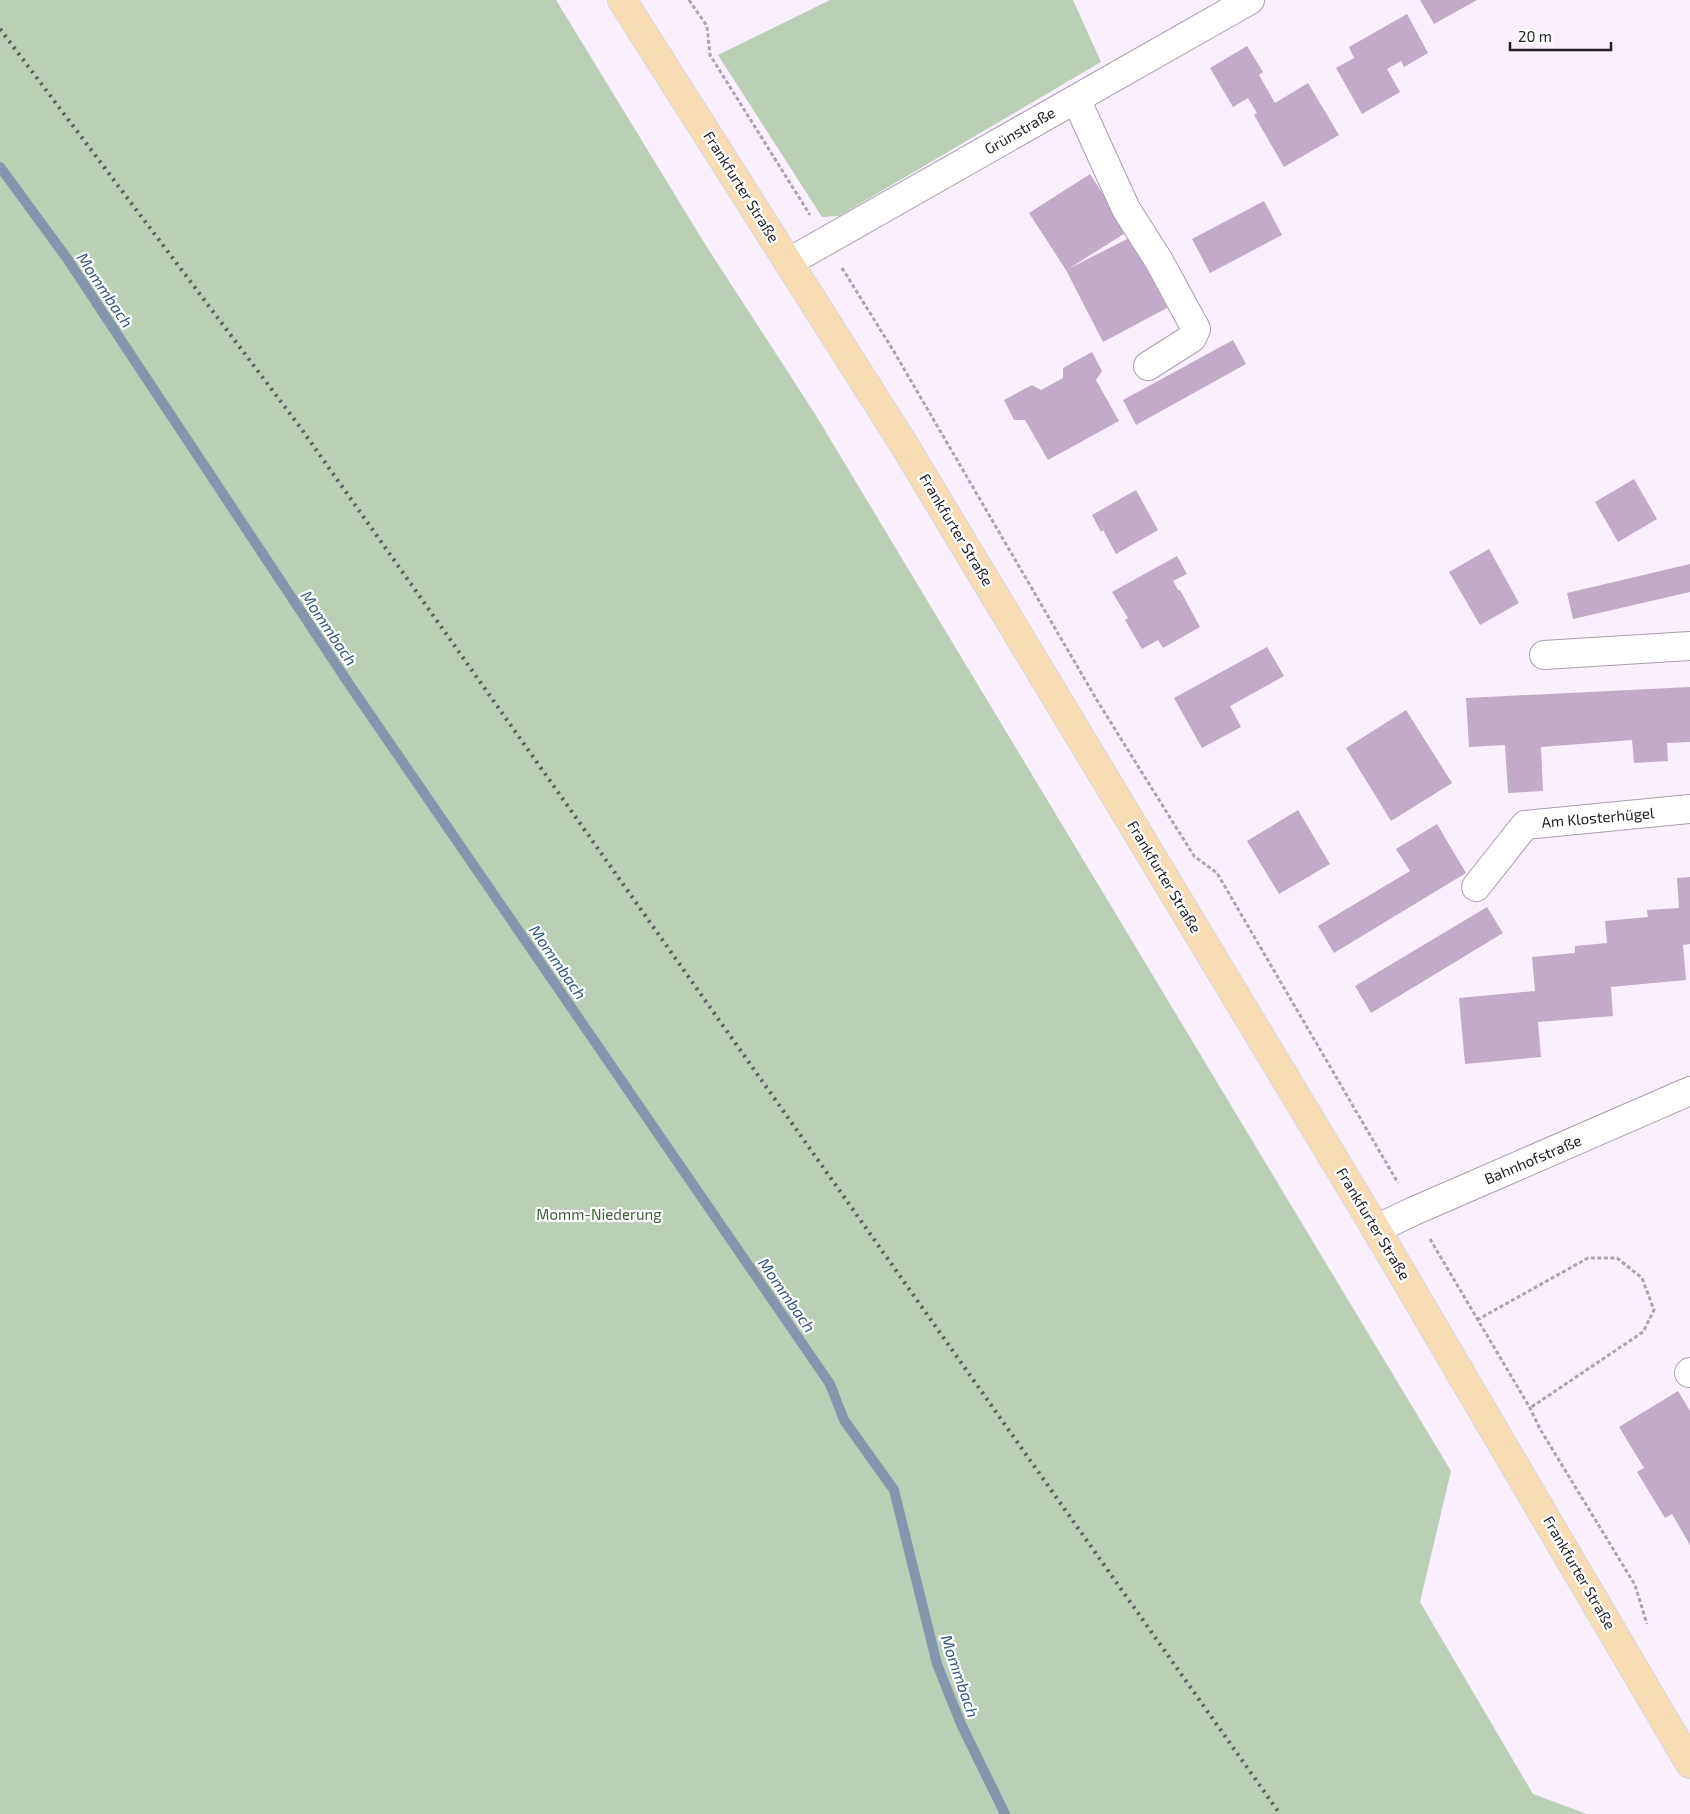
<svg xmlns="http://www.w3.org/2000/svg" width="1690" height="1814" viewBox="0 0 1690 1814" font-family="'Exo 2',sans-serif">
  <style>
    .green { fill: #bacfb5 }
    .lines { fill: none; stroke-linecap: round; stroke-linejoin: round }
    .stream { stroke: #8595ac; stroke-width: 10 }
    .building { fill: #c2abca }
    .minor-casing { stroke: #aa9daf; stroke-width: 30 }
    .major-casing { stroke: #d7d6d8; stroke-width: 30 }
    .path { stroke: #ada4b0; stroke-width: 3; stroke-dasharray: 4 2.5; stroke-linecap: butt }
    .minor { stroke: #fff; stroke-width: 28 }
    .major { stroke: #f8ddb4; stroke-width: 28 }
    .rail { stroke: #655e68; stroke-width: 4; stroke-dasharray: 2.5 5; stroke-linecap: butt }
    .labels { text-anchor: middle; stroke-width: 4.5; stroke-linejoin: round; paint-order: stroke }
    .street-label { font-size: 15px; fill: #221d24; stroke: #fff }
    .park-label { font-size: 15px; fill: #3e6236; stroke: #fff }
    .water-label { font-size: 16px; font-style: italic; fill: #32567f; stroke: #fff }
  </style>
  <rect width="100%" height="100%" fill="#faeffe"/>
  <!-- green -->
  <path class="green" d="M0 0H556L705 244 815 414 1451 1471 1420 1602 1533 1794 1587 1814H0Z
    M830 0H1073L1101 62 839 216 822 217 718 55Z"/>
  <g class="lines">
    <!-- stream -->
    <path class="stream" d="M0 167 66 257 347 681 830 1384 844 1420 894 1490 937 1664 961 1724 1005 1814"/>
  </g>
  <!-- building -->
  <path class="building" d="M1420 0H1477L1434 24Z
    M1407 14 1428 53 1404 67 1401 61 1387 69 1400 92 1362 114 1336 68 1354 58 1349 47Z
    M1247 46 1263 72 1259 75 1275 103 1308 83 1339 135 1284 167 1254 115 1257 113 1248 98 1233 107 1210 68Z
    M1090 174 1127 232 1068 269 1131 237 1167 308 1103 342 1066 270 1029 213Z
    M1264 201 1282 235 1210 273 1192 239Z
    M1233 340 1246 364 1136 425 1123 400Z
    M1092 352 1102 371 1096 380 1119 421 1048 460 1025 420H1014L1004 400 1032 385 1041 390 1063 378V368Z
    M1634 479 1657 519 1618 542 1595 502Z
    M1136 490 1158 530 1116 554 1103 530 1101 532 1092 515Z
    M1489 549 1519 603 1480 625 1449 572Z
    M1177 556 1187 574 1173 581 1178 590H1180L1200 627 1163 648 1158 640 1142 649 1125 620 1128 618 1112 592Z
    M1690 564V592L1573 619 1567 593Z
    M1267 647 1284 676 1230 706 1241 727 1202 748 1174 698Z
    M1690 687V742L1667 743 1668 761 1634 763 1632 740 1541 747 1543 791 1508 793 1505 745 1469 747 1466 698Z
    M1406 710 1452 783 1391 821 1346 748Z
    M1298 810 1330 864 1279 894 1247 841Z
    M1437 824 1466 873 1334 953 1318 926 1410 871 1396 849Z
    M1690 877V944L1683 945 1686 980 1611 987 1613 1016 1538 1022 1541 1057 1465 1064 1459 998 1535 991 1532 957 1575 953V946L1607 943 1605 921 1648 917 1647 910 1679 908 1677 878Z
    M1487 907 1503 933 1371 1013 1355 986Z
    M1678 1391 1690 1411V1545L1672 1514 1665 1518 1637 1472 1644 1468 1619 1427Z"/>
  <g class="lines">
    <!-- minor casing -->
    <g class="minor-casing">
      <path id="minor" d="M1076 99 1126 209 1159 261 1196 329 1192 338 1148 366
        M789 262 1250 0
        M1544 655 1690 646
        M1476 887 1525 825 1690 809
        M1376 1229 1414 1211 1690 1091
        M1689 1373 1690 1372"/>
    </g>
    <!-- major casing -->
    <g class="major-casing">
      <path id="major" d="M622 0 903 443 1376 1229 1690 1764"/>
    </g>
    <!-- path -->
    <path class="path" d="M689 0 707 26 710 55 810 215
      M842 268 893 350 1098 702 1194 856 1217 873 1398 1183
      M1430 1239 1530 1408 1540 1429 1635 1585 1647 1624
      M1477 1320 1588 1258H1617L1642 1278 1654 1310 1643 1332 1530 1408"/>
    <!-- minor -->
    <use href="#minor" class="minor"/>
    <!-- major -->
    <use href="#major" class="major"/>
    <!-- rail -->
    <path class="rail" d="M0 29 300 427 1280 1814"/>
  </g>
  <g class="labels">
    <!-- street labels -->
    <g class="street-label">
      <text transform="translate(1020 131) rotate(-30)" y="5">Grünstraße</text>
      <text transform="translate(741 187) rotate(58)" y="5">Frankfurter Straße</text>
      <text transform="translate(956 530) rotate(59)" y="5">Frankfurter Straße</text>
      <text transform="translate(1598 818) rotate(-5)" y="5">Am Klosterhügel</text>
      <text transform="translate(1164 877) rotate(59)" y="5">Frankfurter Straße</text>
      <text transform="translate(1533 1160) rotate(-23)" y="5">Bahnhofstraße</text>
      <text transform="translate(1373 1224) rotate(59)" y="5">Frankfurter Straße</text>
      <text transform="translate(1579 1573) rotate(60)" y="5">Frankfurter Straße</text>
    </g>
    <!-- park labels -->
    <g class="park-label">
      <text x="599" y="1220">Momm-Niederung</text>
    </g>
    <!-- water labels -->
    <g class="water-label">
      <text transform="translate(105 290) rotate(56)" y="6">Mommbach</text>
      <text transform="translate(329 628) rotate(56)" y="6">Mommbach</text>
      <text transform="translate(558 962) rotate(55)" y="6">Mommbach</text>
      <text transform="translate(787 1295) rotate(55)" y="6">Mommbach</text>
      <text transform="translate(960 1676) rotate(71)" y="6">Mommbach</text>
    </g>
  </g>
  <!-- scale -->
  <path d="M1510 42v8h101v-8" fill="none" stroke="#221d24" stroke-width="2.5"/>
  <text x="1518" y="42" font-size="15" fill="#221d24" stroke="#ffffff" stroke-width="4" paint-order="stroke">20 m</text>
</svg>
